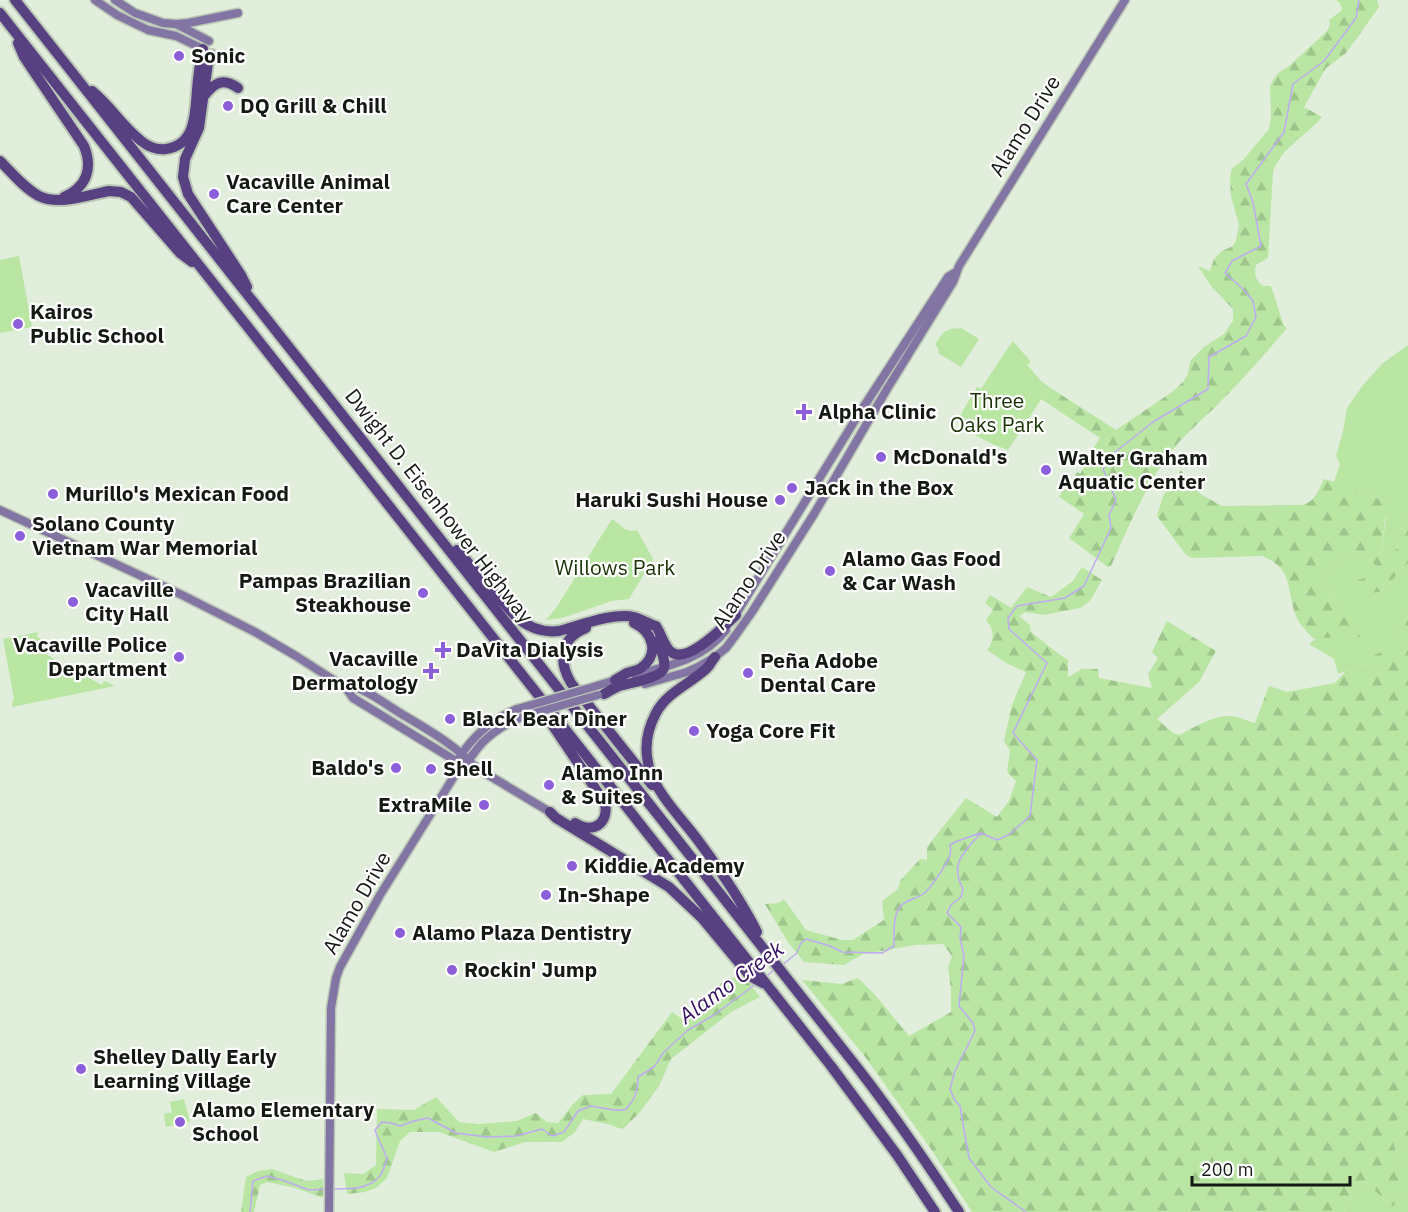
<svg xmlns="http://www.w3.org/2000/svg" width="1408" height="1212" viewBox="0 0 1408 1212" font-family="'IBM Plex Sans',sans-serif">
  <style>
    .green { fill: #b9e6a2 }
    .forest { fill: url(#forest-firs) }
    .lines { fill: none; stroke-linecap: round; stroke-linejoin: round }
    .stream { stroke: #bfaaf2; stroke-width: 1.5 }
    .secondary-casing { stroke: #bcc8b7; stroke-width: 11 }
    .highway-casing { stroke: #bcc8b7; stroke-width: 14 }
    .secondary { stroke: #8275a3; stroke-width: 8 }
    .highway { stroke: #574181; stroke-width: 10 }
    .secondary-bridge-casing { stroke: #bcc8b7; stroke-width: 11; stroke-linecap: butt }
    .secondary-bridge { stroke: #8275a3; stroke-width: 8 }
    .poi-dot { fill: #8b5fd9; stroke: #fff; stroke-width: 2 }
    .labels { text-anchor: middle; stroke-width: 4.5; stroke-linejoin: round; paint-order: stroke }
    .poi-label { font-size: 21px; font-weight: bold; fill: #151913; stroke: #fff; text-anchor: start }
    .street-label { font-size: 21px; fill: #151913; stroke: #fff }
    .park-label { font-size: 21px; fill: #183404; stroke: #fff }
    .water-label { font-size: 22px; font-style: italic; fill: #340f62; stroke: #fff }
  </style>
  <defs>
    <pattern id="forest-firs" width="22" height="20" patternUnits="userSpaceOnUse" patternTransform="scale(1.5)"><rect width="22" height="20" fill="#b9e6a2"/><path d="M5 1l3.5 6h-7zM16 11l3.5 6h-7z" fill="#9ec58b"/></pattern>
  </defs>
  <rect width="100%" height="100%" fill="#e1eedb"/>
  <!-- green -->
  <path class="green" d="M19 256 32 327 0 333V260Z
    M953 328 957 329 961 328 979 339 961 367 938 353 939 350 935 344 944 332Z
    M1013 341 1031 362 1027 365 1029 367 1041 381 1049 387 1008 450C989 443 970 435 958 419L977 387 981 389 1007 349Z
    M1408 345V518L1402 520 1397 549 1381 555 1388 503 1334 482 1340 464 1336 456 1343 431 1347 408 1363 385 1383 363Z
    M612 519C621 524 625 534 637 530L653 559 629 599 612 601 562 618 546 620 556 608Z
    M1356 551 1387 573 1380 592 1403 569 1408 563V615L1395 634 1404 644 1386 669 1346 671 1338 674 1334 659 1309 644C1321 632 1344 636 1360 637L1357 624 1337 609 1335 595 1320 584 1330 566 1337 564 1346 554Z
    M38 632 37 637 51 644 47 655 102 685 104 681 115 686 12 707V702L14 699 3 639Z
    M184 1099 190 1122 166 1127 164 1114 172 1112 170 1102Z
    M1399 1118 1405 1151 1408 1152V1212H1344L1350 1198 1364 1180 1392 1207 1404 1195V1166L1399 1162 1388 1128Z"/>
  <!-- forest -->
  <path class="forest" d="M1335 0H1377L1379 7 1346 53 1326 68 1304 107 1322 117C1306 136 1281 148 1273 172L1268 258 1256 265C1254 275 1255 279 1263 286H1271L1284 326 1287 328C1266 353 1245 377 1222 400 1203 420 1180 437 1165 460 1142 493 1127 530 1111 566L1108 567 1069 538 1084 514 1059 497 1062 491 1069 489 1074 481V478L1077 472 1080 474 1086 464 1084 462 1100 438 1041 399 1049 387 1116 430 1172 392 1183 382 1187 376 1191 360 1204 347 1224 334 1233 321V309L1211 286 1198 266 1210 271 1214 259 1222 251 1233 246 1236 240 1239 225 1231 196 1230 182 1231 171 1234 167 1243 160 1269 129 1271 116 1270 87 1273 80 1278 73 1288 67 1327 31 1330 25 1329 20 1341 11 1342 8 1339 2Z
    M1181 470 1195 489 1202 495 1222 506 1302 505C1315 502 1318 491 1324 479L1342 484 1388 503 1394 512 1385 518 1381 555 1397 549 1402 520 1408 518V563L1403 569 1380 592 1368 593 1357 580 1386 573 1356 551 1346 554 1337 564 1330 566 1320 584 1335 595 1337 609 1354 610 1360 637 1346 636 1314 639C1307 632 1300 625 1296 616 1286 589 1294 569 1262 556L1192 558 1186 555 1157 516 1163 496Z
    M1082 567 1102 580 1090 601 1080 608 1043 615 1025 612 1019 616 1030 625 1031 632C1043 641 1055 652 1068 660V677L1082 669H1098L1099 678 1152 688 1148 674 1158 658 1152 652 1167 621 1216 651 1199 682 1157 719 1173 733 1180 735C1194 727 1214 715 1231 716 1238 716 1247 721 1255 723L1269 686 1287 692 1335 683 1346 671 1385 669 1374 655 1403 644 1395 634 1408 615V1152L1405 1151 1399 1118 1389 1128 1399 1162 1404 1166V1195L1392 1207 1364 1180 1350 1198 1344 1212H972L931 1149 863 1054 802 980 842 984 858 978 876 996 909 1036 951 1012V990L948 967 952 956 943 944 916 945 863 954 844 965 804 962 788 942 765 904 779 903 784 899 806 930 842 940H853L884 920 882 901 898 889 900 881 920 859 927 860V847L966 798 997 817 1009 801 1016 781 1007 772 1010 751 1004 741 1012 705 1026 672 1006 663 987 650C995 639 995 631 986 620L993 610 985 603 990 595 1011 608 1027 587 1051 597 1073 581Z
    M742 974 760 997 731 1012 671 1059 659 1086 640 1112 623 1129 607 1124 583 1119 575 1132 562 1142H525L494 1152 439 1132H410L400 1141 387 1178 376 1188 365 1192 347 1194 344 1173 363 1174 376 1165 377 1109 414 1110 436 1097 459 1122 479 1124 517 1121 536 1113 547 1122 558 1123 573 1104 583 1095 611 1094 672 1012 685 1021 700 1007 721 983Z
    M272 1169 306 1181 323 1179V1198L295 1188 267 1182 260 1185 254 1212H241L246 1177 258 1171Z"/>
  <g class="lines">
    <!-- stream -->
    <path class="stream" d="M782 965 796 954 801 943 806 939 830 946 842 952 882 953 894 946C894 934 893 918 899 908 905 899 915 900 923 894 930 890 948 862 950 855 951 851 951 849 950 845L955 842 980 833
      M767 976 775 969
      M333 1189C349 1189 367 1190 379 1177 383 1173 385 1165 387 1159 384 1149 378 1140 375 1130L382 1122 391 1123 400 1126 414 1121 428 1118 456 1133 487 1137 516 1136 542 1129 552 1136 564 1132 578 1111 591 1106 614 1110H625C635 1100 638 1091 638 1077L654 1067 664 1052 688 1030 714 1015 756 984
      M250 1212 253 1181 267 1176 282 1180 309 1190 326 1189
      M1026 1212 991 1187 969 1158 960 1106 954 1099 950 1089 955 1071 975 1031 973 1023 959 1006 964 956 960 938 961 927 947 913 951 905 961 897 963 889C949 863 964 852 981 833L997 840 1010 834 1030 816 1037 760 1013 733 1047 663 1009 629 1008 618 1017 606 1065 598 1084 586 1111 528 1109 515 1116 500 1103 469 1114 453 1153 422 1208 389 1209 357 1246 336 1256 317 1253 301 1242 288 1225 273 1232 261 1261 246 1253 202 1246 184 1284 132 1293 84 1324 61 1356 18 1359 0"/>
    <!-- secondary casing -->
    <g class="secondary-casing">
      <path id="secondary" d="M95 0 117 15 148 30 176 36 203 49
        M115 0 135 13 163 23 176 24 209 41
        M177 24 188 23 238 13
        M0 510 182 595 255 632 296 656 346 688 353 698 464 766H475
        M733 619 857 417 948 277 956 272
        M635 675C668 666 704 659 726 630
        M645 684 687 672 698 667 715 657 726 648 735 636 752 612 814 514 887 389 953 282 959 266 1125 0
        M593 687 619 679
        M346 688C351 688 356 687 360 689 374 695 387 705 400 713 425 728 456 745 475 767L550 812
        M459 758C473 736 493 719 517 709
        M329 1212 331 1008 336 978 340 967 380 895 458 770C469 763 474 751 483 742 495 730 509 722 524 716"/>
    </g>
    <!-- highway casing -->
    <g class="highway-casing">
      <path id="highway" d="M15 0 845 1052C886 1103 923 1157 959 1212
        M0 13 831 1066 897 1155 935 1212
        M18 43 24 57 84 146C93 168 87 187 64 197
        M212 55 208 63 199 128 185 159 183 177 188 194 241 275 247 287
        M92 91C111 106 124 129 144 143 151 148 158 150 166 149 196 145 195 113 197 90 198 76 200 62 203 49
        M204 96C214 83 223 77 238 88
        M0 161C12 173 24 188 39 196 59 206 88 195 109 191L121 192 131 197 180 253 192 262
        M457 550 516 617C529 628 542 633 559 631 579 626 613 612 634 617 642 619 649 624 656 626 661 634 664 645 670 651 686 667 724 626 736 615
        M586 628C560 638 558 661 571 683L652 785
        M715 657C712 660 710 665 707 668 690 684 667 692 656 713 647 730 644 749 649 767 657 795 680 816 697 839 718 867 741 900 757 932
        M615 680C619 678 623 675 627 673 632 671 637 671 641 668 660 654 653 632 634 623
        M604 694C608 692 612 689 617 687 626 683 661 679 664 668 666 660 660 648 657 641
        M544 710 551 723 605 803C609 824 593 834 575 823
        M550 812 556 818 669 887 702 918 750 976 763 983"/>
    </g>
    <!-- secondary -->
    <use href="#secondary" class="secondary"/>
    <!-- highway -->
    <use href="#highway" class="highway"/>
    <!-- secondary-bridge casing -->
    <g class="secondary-bridge-casing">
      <path id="secondary-bridge" d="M517 709 593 687
        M524 716 598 695"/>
    </g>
    <!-- secondary-bridge -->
    <use href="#secondary-bridge" class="secondary-bridge"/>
  </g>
  <!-- markers -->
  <g class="poi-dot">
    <circle cx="179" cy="56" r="6"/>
    <circle cx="228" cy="106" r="6"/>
    <circle cx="214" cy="194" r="6"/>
    <circle cx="18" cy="324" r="6"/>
    <path d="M801 403h6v6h6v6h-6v6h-6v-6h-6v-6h6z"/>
    <circle cx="881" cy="457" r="6"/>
    <circle cx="1046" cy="470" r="6"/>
    <circle cx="792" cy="488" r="6"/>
    <circle cx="53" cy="494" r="6"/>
    <circle cx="780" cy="500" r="6"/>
    <circle cx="20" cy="536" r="6"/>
    <circle cx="830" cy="571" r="6"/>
    <circle cx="423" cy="593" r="6"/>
    <circle cx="73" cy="602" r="6"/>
    <path d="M440 641h6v6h6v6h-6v6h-6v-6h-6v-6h6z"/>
    <circle cx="179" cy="657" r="6"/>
    <path d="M428 662h6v6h6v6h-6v6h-6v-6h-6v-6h6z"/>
    <circle cx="748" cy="673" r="6"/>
    <circle cx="450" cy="719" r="6"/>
    <circle cx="694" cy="731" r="6"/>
    <circle cx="396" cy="768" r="6"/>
    <circle cx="431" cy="769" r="6"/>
    <circle cx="549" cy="785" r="6"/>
    <circle cx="484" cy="805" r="6"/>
    <circle cx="572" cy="866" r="6"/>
    <circle cx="546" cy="895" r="6"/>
    <circle cx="400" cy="933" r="6"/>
    <circle cx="452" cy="970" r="6"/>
    <circle cx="81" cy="1069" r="6"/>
    <circle cx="180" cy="1122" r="6"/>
  </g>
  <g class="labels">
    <!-- poi labels -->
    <g class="poi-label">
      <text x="191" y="63">Sonic</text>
      <text x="240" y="113">DQ Grill &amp; Chill</text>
      <text x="226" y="189">Vacaville Animal<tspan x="226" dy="24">Care Center</tspan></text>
      <text x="30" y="319">Kairos<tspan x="30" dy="24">Public School</tspan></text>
      <text x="818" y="419">Alpha Clinic</text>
      <text x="893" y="464">McDonald's</text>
      <text x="1058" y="465">Walter Graham<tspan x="1058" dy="24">Aquatic Center</tspan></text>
      <text x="804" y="495">Jack in the Box</text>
      <text x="65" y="501">Murillo's Mexican Food</text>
      <text x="768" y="507" text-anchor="end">Haruki Sushi House</text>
      <text x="32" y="531">Solano County<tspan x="32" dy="24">Vietnam War Memorial</tspan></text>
      <text x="842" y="566">Alamo Gas Food<tspan x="842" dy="24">&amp; Car Wash</tspan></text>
      <text x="411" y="588" text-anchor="end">Pampas Brazilian<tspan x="411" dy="24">Steakhouse</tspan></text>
      <text x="85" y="597">Vacaville<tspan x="85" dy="24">City Hall</tspan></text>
      <text x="167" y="652" text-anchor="end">Vacaville Police<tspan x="167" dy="24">Department</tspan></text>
      <text x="456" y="657">DaVita Dialysis</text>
      <text x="418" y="666" text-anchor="end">Vacaville<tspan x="418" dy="24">Dermatology</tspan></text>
      <text x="760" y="668">Peña Adobe<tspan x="760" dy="24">Dental Care</tspan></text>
      <text x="462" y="726">Black Bear Diner</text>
      <text x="706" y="738">Yoga Core Fit</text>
      <text x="384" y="775" text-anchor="end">Baldo's</text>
      <text x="443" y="776">Shell</text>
      <text x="561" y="780">Alamo Inn<tspan x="561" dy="24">&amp; Suites</tspan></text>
      <text x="472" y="812" text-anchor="end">ExtraMile</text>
      <text x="584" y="873">Kiddie Academy</text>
      <text x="558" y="902">In-Shape</text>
      <text x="412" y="940">Alamo Plaza Dentistry</text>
      <text x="464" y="977">Rockin' Jump</text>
      <text x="93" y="1064">Shelley Dally Early<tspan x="93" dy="24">Learning Village</tspan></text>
      <text x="192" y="1117">Alamo Elementary<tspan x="192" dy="24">School</tspan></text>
    </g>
    <!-- street labels -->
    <g class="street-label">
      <text transform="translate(1025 126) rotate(-58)" y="7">Alamo Drive</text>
      <text transform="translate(439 506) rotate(52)" y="7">Dwight D. Eisenhower Highway</text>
      <text transform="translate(749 580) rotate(-56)" y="7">Alamo Drive</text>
      <text transform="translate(357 903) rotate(-60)" y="7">Alamo Drive</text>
    </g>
    <!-- park labels -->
    <g class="park-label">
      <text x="997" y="408">Three<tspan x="997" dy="24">Oaks Park</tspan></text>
      <text x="615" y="575">Willows Park</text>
    </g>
    <!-- water labels -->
    <g class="water-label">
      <text transform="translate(731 982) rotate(-36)" y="8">Alamo Creek</text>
    </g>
  </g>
  <!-- scale -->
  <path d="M1192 1176v9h158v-9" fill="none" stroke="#151913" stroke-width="3"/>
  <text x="1201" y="1176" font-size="18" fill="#151913" stroke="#ffffff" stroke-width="4.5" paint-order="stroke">200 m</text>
</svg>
